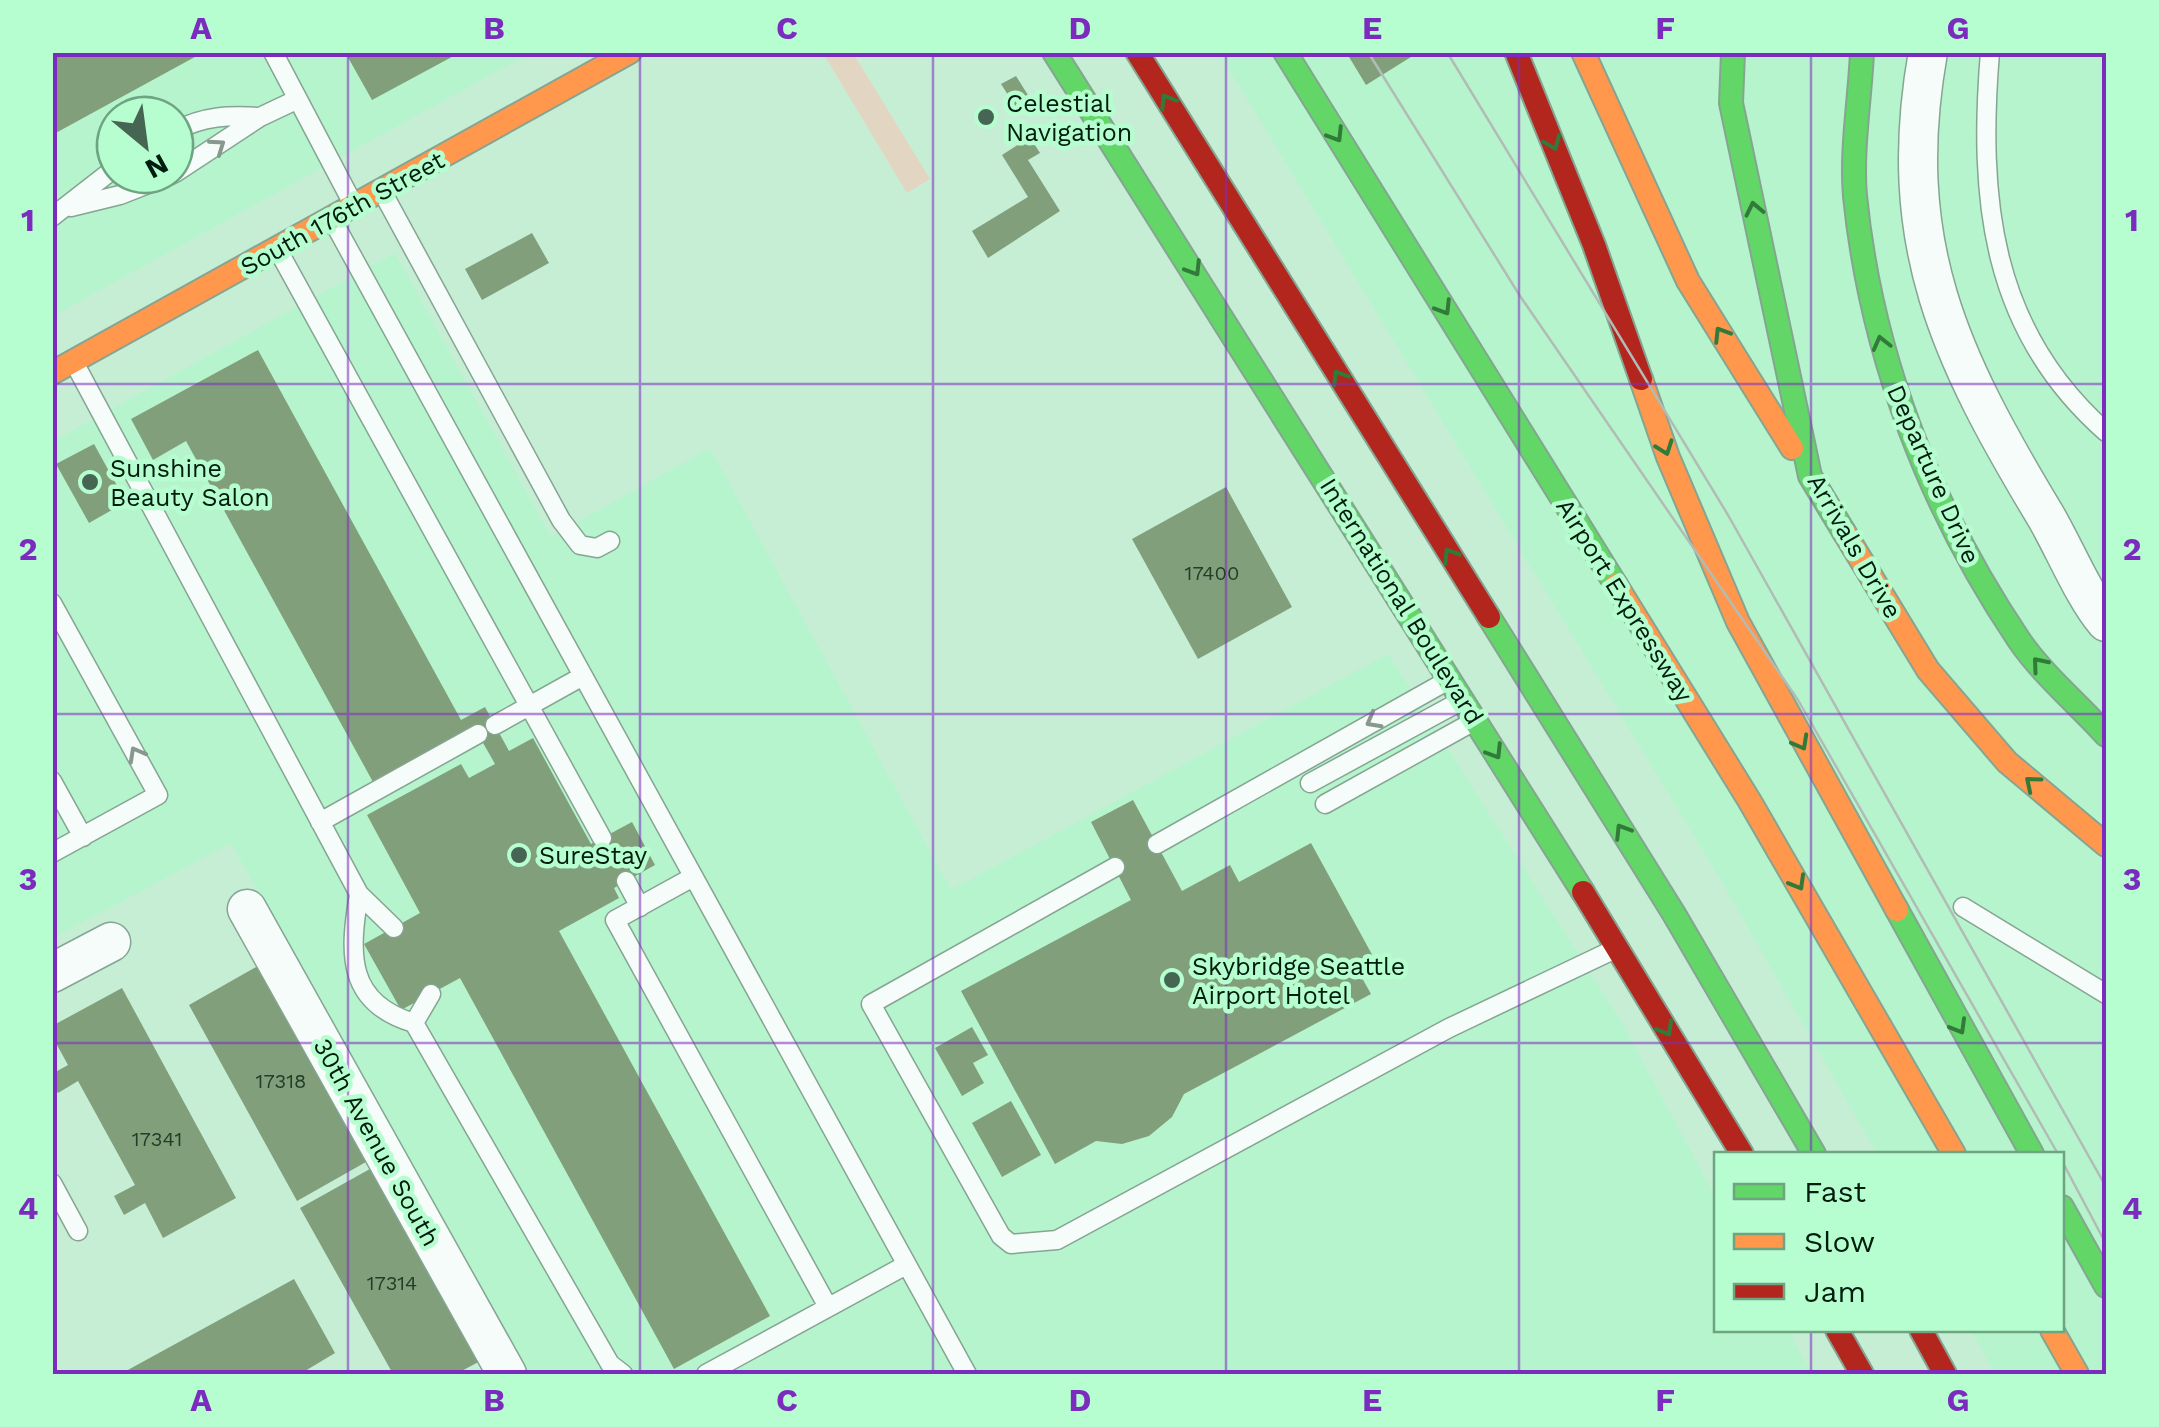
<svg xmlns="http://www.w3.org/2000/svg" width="2159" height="1427" viewBox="0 0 2159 1427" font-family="'Work Sans',sans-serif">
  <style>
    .built { fill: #b6f4cd; fill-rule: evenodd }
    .green { fill: #e2d6c2 }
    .building { fill: #809f7a }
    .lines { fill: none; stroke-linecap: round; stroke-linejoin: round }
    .lane-casing { stroke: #85a592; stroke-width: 21 }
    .street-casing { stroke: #85a592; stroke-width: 41 }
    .fast-casing { stroke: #85a592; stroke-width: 26 }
    .slow-casing { stroke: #85a592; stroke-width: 26 }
    .jam-casing { stroke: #85a592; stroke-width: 26 }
    .lane { stroke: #f6fcf9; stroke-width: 18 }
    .street { stroke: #f6fcf9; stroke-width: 38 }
    .fast { stroke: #63d668; stroke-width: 22 }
    .slow { stroke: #ff974d; stroke-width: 22 }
    .jam { stroke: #b3261e; stroke-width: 22 }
    .tram { stroke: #b2bcb6; stroke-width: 2.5 }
    .oneway { stroke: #327a3a }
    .oneway2 { stroke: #88988f }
    .grid { fill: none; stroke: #7b2cbf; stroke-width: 2.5; stroke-opacity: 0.55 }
    .poi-dot { fill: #466653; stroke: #b6fed0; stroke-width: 4 }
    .labels { text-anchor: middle; stroke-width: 9; stroke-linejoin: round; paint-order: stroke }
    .number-label { font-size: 20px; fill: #213e28 }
    .poi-label { font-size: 25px; fill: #011d0d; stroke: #b6fed0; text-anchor: start }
    .street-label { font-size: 25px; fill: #011d0d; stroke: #b6fed0 }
    .neatline { fill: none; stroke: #7b2cbf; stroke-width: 4 }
    .grid-label { font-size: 32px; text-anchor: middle; font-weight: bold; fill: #7b2cbf }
  </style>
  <rect width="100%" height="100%" fill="#c6eed5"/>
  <!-- built -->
  <path class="built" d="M53 53H530L53 316ZM115 115H175V175H115Z
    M1219 53H2106V1374H1995L1971 1330H2062V1154H1877L1722 882Z
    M395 253 551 537 710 448 951 890 1388 654 1622 1023 1716 1198V1330H1788L1812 1374H527L231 843 53 938V441Z"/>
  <!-- green -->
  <path class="green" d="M823 53H853L930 179 907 193Z"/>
  <!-- building -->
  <path class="building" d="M52 52H204L52 135Z
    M345 52H461L372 100Z
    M1346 52H1419L1366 85Z
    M1016 76 1033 103 1019 112 1001 84Z
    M1030 137 1040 153 1028 160 1060 211 988 258 972 231 1028 197 1002 155Z
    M532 233 549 263 482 300 465 269Z
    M258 350 461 720 485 707 509 751 533 738 591 844 632 822 655 865 614 888 619 898 559 931 770 1316 674 1369 460 978 401 1010 364 944 420 913 367 815 461 764 469 778 495 764 474 727 373 782 186 441 153 460 131 419Z
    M94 444 126 502 89 523 56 464Z
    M1226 487 1292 607 1198 659 1132 539Z
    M1133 800 1182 891 1230 865 1239 882 1311 843 1375 960 1357 969 1371 994 1184 1094 1172 1117 1149 1136 1122 1144 1096 1141 1055 1164 961 991 1131 900 1091 822Z
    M265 962 373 1158 297 1201 189 1005Z
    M122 988 236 1198 163 1238 145 1203 124 1215 114 1196 135 1185 78 1081 58 1093 52 1083V1074L68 1065 52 1036V1026Z
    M972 1027 988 1055 973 1063 984 1083 962 1096 935 1048Z
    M1011 1101 1041 1155 1002 1177 972 1123Z
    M377 1165 484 1359 456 1374H393L300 1208Z
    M294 1279 335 1353 300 1374H128L126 1371Z"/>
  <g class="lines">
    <!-- lane casing -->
    <g class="lane-casing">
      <path id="lane" d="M273 52 352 202
        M1990 52C1978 198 1990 330 2106 432
        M175 131C203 116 229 115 260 117
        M175 173 260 117 296 100
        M384 195 561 520 580 545 597 548 610 541
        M71 207 120 195 171 175
        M52 217 115 168
        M334 223 967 1374
        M279 252 602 838
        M76 366 359 894C349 953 346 1003 414 1023L610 1364 623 1374
        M52 603 158 795 52 853
        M495 725 583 676
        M52 781 83 837
        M1310 783 1459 702
        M1325 804 1469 724
        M320 822 478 734
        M1157 844 1445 682
        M1115 867 871 1004 1001 1236 1011 1244 1057 1240 1449 1028 1613 950
        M693 877 615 920 828 1307
        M626 881 640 907
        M359 894 394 928
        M1963 907 2106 994
        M414 1023 431 994
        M52 1183 78 1231
        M706 1374 906 1265"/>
    </g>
    <!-- street casing -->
    <g class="street-casing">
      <path id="street" d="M1928 52C1894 243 1950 357 2045 515 2064 547 2083 595 2106 622
        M247 909 507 1374
        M52 973 111 942"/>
    </g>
    <!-- fast casing -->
    <g class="fast-casing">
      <path id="fast" d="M1054 52 1583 892
        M1285 52 1616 585
        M1733 52 1731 103 1810 476 1844 532
        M1862 52C1860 99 1851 150 1855 196 1871 355 1930 508 2019 640 2042 674 2078 704 2106 735
        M1489 617 1674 914 1814 1154
        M1897 910 2032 1154
        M2062 1207 2106 1286"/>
    </g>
    <!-- slow casing -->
    <g class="slow-casing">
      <path id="slow" d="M1583 52 1688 281 1792 448
        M52 373 630 52
        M1641 379 1668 457 1738 622 1897 910
        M1844 532 1928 670 2007 762 2106 845
        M1616 585 1749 800 1954 1154
        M2052 1330 2077 1374"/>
    </g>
    <!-- jam casing -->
    <g class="jam-casing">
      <path id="jam" d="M1137 52 1489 617
        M1516 52 1594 245 1641 379
        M1583 892 1742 1154
        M1837 1330 1862 1374
        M1921 1330 1945 1374"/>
    </g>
    <!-- lane -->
    <use href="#lane" class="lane"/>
    <!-- street -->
    <use href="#street" class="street"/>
    <!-- fast -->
    <use href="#fast" class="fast"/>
    <!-- slow -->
    <use href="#slow" class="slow"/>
    <!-- jam -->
    <use href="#jam" class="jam"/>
    <!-- tram -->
    <path class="tram" d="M1368 52 1520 296 1798 700 2058 1154
      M1447 52 1728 515 2106 1187
      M2062 1161 2106 1244"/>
  </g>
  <!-- one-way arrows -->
  <defs><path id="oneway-chevron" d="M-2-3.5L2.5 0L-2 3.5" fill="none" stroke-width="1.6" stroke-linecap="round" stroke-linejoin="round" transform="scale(2.5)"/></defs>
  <g class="oneway">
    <use href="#oneway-chevron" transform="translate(1167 101) rotate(-122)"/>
    <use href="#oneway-chevron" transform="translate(1336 135) rotate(58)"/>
    <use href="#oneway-chevron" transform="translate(1553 143) rotate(68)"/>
    <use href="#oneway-chevron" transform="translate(1754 209) rotate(-102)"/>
    <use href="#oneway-chevron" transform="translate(1194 269) rotate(58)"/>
    <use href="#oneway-chevron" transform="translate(1444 308) rotate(58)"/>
    <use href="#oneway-chevron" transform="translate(1721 334) rotate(-122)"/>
    <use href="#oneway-chevron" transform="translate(1881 343) rotate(-104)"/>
    <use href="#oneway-chevron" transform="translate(1339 377) rotate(-122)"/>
    <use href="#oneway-chevron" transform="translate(1665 448) rotate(70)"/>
    <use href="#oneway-chevron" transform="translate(1450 555) rotate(-122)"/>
    <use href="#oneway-chevron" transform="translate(2039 664) rotate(-130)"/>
    <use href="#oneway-chevron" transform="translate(1801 743) rotate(61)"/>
    <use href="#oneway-chevron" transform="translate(1495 752) rotate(58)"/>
    <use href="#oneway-chevron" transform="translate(2032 783) rotate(-140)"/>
    <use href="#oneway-chevron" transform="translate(1622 831) rotate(-122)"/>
    <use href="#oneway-chevron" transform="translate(1798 883) rotate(60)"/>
    <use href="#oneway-chevron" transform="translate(1959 1027) rotate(60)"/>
    <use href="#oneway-chevron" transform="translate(1666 1029) rotate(60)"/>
  </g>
  <g class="oneway2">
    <use href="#oneway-chevron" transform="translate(218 146) rotate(-35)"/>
    <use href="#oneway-chevron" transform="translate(1373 721) rotate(151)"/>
    <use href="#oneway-chevron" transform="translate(136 754) rotate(-119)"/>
  </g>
  <!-- grid -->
  <path class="grid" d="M348 52V1374M640 52V1374M933 52V1374M1226 52V1374M1519 52V1374M1811 52V1154M52 384H2106M52 714H2106M52 1043H2106M1811 1330V1374"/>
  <!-- markers -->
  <g class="poi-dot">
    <circle cx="986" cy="117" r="10"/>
    <circle cx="90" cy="482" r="10"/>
    <circle cx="519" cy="855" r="10"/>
    <circle cx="1172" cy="980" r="10"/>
  </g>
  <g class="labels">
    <!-- number labels -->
    <g class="number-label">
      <text x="1212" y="580">17400</text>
      <text x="281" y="1088">17318</text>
      <text x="157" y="1146">17341</text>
      <text x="392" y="1290">17314</text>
    </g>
    <!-- poi labels -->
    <g class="poi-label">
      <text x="1006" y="112">Celestial<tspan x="1006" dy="29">Navigation</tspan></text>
      <text x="110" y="477">Sunshine<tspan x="110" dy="29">Beauty Salon</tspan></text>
      <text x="539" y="864">SureStay</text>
      <text x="1192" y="975">Skybridge Seattle<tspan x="1192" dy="29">Airport Hotel</tspan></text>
    </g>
    <!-- street labels -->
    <g class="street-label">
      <text transform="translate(342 213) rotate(-29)" y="9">South 176th Street</text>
      <text transform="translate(1934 474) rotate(66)" y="9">Departure Drive</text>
      <text transform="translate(1855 546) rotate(60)" y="9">Arrivals Drive</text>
      <text transform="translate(1625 600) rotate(58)" y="9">Airport Expressway</text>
      <text transform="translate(1402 601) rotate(58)" y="9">International Boulevard</text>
      <text transform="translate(377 1142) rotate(61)" y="9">30th Avenue South</text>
    </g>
  </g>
  <!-- border -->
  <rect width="2159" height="1427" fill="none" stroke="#b6fed0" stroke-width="110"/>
  <!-- legend -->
  <rect x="1714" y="1152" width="350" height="180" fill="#b6fed0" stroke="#6ea482" stroke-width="2.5"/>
  <rect x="1734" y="1184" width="50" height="15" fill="#63d668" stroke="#6ea482" stroke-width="2.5"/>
  <text x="1804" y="1202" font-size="30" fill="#011d0d">Fast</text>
  <rect x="1734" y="1234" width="50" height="15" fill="#ff974d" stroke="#6ea482" stroke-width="2.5"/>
  <text x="1804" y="1252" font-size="30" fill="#011d0d">Slow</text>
  <rect x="1734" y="1284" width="50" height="15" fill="#b3261e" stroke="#6ea482" stroke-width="2.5"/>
  <text x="1804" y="1302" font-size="30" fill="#011d0d">Jam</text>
  <!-- north arrow -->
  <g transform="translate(145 145) rotate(151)"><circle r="48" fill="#b6fed0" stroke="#6ea482" stroke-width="2.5"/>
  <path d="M0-8L18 38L0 25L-18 38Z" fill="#466653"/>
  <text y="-15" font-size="28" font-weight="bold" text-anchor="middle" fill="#011d0d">N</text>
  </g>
  <rect x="55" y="55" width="2049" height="1317" class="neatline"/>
  <g class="grid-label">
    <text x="201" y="39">A</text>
    <text x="494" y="39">B</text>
    <text x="787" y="39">C</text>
    <text x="1080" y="39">D</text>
    <text x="1372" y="39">E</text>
    <text x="1665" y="39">F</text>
    <text x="1958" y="39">G</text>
    <text x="28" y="231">1</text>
    <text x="2132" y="231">1</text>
    <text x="28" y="560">2</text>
    <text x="2132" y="560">2</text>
    <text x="28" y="890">3</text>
    <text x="2132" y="890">3</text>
    <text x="28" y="1219">4</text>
    <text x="2132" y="1219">4</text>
    <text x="201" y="1411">A</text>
    <text x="494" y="1411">B</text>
    <text x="787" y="1411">C</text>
    <text x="1080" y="1411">D</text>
    <text x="1372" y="1411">E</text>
    <text x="1665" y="1411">F</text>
    <text x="1958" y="1411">G</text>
  </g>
</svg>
